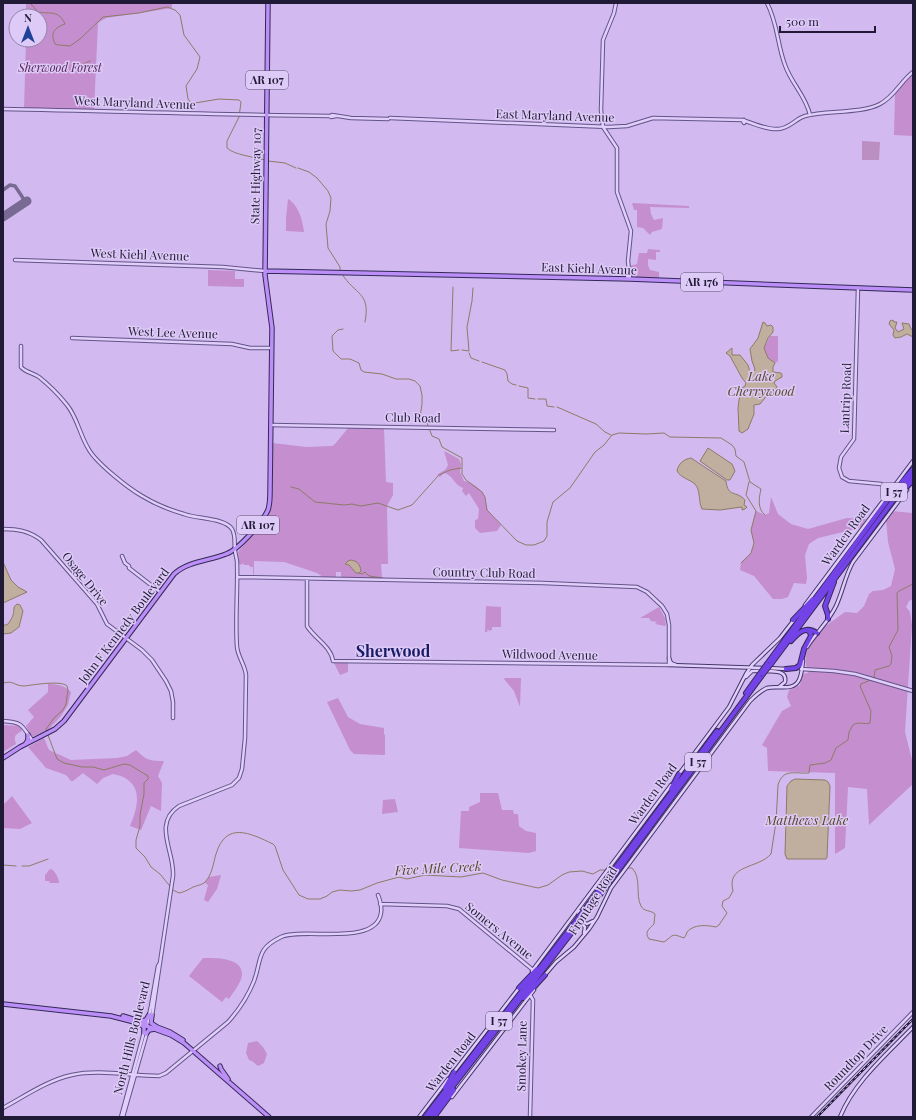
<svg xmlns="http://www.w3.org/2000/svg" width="916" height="1120" viewBox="0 0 916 1120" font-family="'Playfair Display',serif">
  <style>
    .green { fill: #c58ece }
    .cemetery { fill: #bb8fc2 }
    .water { fill: #c0ae9f; stroke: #8e7a67 }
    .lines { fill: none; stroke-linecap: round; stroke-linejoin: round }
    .stream { stroke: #8e7a67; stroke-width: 1 }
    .taxiway { stroke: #796a93; stroke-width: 3.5 }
    .runway { stroke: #796a93; stroke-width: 9 }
    .tertiary-casing { stroke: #625488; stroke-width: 4.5 }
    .secondary-casing { stroke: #433769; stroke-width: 4.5 }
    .primary-casing { stroke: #322955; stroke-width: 5.5 }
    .motorway-casing { stroke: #322955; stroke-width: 6 }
    .tertiary { stroke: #e1cefb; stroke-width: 2.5 }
    .secondary { stroke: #e1cefb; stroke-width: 2.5 }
    .primary { stroke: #bb8ef8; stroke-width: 3.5 }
    .motorway { stroke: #7443e7; stroke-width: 4 }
    .rail-casing { stroke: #201a36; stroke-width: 2.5 }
    .rail { stroke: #decaf7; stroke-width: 1; stroke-dasharray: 3; stroke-linecap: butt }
    .motorway-bridge-casing { stroke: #322955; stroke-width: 6; stroke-linecap: butt }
    .motorway-bridge { stroke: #7443e7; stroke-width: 4 }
    .labels { text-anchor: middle; stroke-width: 3; stroke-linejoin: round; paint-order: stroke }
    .shield { fill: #decaf7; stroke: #594f70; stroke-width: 1 }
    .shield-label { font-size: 11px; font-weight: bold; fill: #201a36 }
    .park-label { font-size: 12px; font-style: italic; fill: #531f54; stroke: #decaf7 }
    .street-label { font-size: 12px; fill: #201a36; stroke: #decaf7 }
    .water-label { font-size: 13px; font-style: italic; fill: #574728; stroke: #decaf7 }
    .district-label { font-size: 16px; font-weight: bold; fill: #171b65; stroke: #decaf7 }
  </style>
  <rect width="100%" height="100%" fill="#d2baf0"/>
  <!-- green -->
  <path class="green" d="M26 3H172V8L106 18 98 23 94 111 24 109 26 40H40V16H26Z
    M913 74V136L894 135 895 94 905 81Z
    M288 199C298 204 303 221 304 232L286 231V218Z
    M632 203 689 206V208L650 207 651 214 654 220 663 218 662 229 652 232 650 235 643 228 637 227V210H634Z
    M648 249 660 250V252H656V260L648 259V265L650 270 659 272V279L630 278 629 266 637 264 639 253H647Z
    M208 270 235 271V279H244V287L208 286Z
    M770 336H778V361L775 363 768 358 764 348Z
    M349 427 384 428 386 482 393 483V495L387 506 388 564H381L382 578H341V572H336V577H323L317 573 284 562 254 561V575L253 574V567H250L249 565H244L243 563 241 565 239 564 238 552 270 512 272 496 273 443 306 447 332 446 335 444Z
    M444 451 459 459 461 464 460 472 464 481C472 482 484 491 485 498 486 502 486 507 488 511 492 516 497 520 501 525L497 531 480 533 475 528V520L478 519 479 509 469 493 466 496 462 491 463 489V488C454 485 453 475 444 473L440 477 437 475 446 469 448 465Z
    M771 497 778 514 791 524 808 529 847 518 866 519 862 526 856 529 818 538 809 544 805 555 807 578 806 584 794 583 788 597 782 599H773L754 576 740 570 741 563 751 553 754 544 751 530 756 511 765 515 769 513Z
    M891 511 913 513V599L909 601 906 607 910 612 912 625 905 732 913 764V784L869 825 867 789 848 787 845 848 835 854V773L768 771 767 748 762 745 782 711 791 706 787 697 789 690 800 685 802 674 808 673 806 665 805 651 820 630 845 612 857 613 864 606 869 594 873 591 883 590 891 586 895 569 888 542 886 520Z
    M486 606 501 607V627H492V630L489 631 488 629 487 632H485Z
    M659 607 665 618 666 625 665 626 655 624 657 622 651 621 649 618H640Z
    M333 661H348V672L340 675Z
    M505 678H521L520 707 514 691 504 679Z
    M48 684C57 684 64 685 71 692L68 705 61 716 49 729 32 737 26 726 34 717 28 710 48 692Z
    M338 698 348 717 360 724 384 728V734L385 735V755L354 754 350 750 327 702Z
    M3 725 21 726 23 728C20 736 12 731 16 744L3 752Z
    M44 738 49 750 71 760 117 758 127 756 136 750C146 760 150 761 164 761L158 776 162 783 161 811 151 806 141 830 130 826C136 812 143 791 128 780 125 777 118 775 113 774L103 778 97 784 83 773 73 781H71L66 775 46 768 28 747Z
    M480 793H498L502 810H513L514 814H518L519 826 526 831 536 833V851L529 853 459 848 461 811H469V807L480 802Z
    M12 796 32 823 20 829 3 828V805Z
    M395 799 398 812 382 814 383 800Z
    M50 869 53 870C56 874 59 878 59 883H50L49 881H45V875Z
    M221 875 217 889 208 902 204 900 208 885 205 883 209 877Z
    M203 958C214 958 241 957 242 973 243 981 233 992 229 999L226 997 222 1002 189 976Z
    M257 1041 263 1047 267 1054 264 1063 258 1066 252 1061 249 1060 246 1053 248 1043Z"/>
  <!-- cemetery -->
  <path class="cemetery" d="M862 141 880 142 879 160H862Z"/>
  <!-- water -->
  <path class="water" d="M891 320 894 321V322H897L895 328 898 332 904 329 902 323 909 324 911 329 913 330V337L907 334 901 337 895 338 893 335 894 330 889 324 890 321Z
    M763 322 765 323 767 326 771 325 773 327V332L768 338 764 348 768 358 775 363 773 367V372L781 373 782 375V377L775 381 774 383 777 387 774 393H769L760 404 754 405V414L748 429 742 433 739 431 738 408 739 400 742 388 745 386 746 383 742 378 730 356 726 353 732 348V355H740L748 365 750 372H754L755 369 752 361 750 349 758 338Z
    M708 448 732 464 735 471 730 480H727L700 461Z
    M691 458 726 481C728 498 736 490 745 500L744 505 747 507 745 509 742 510V507L720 510 702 509C698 501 701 491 695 484 689 479 681 478 677 471 678 464 684 459 691 458Z
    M351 560C357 561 360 564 361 571L359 573H356L349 565 345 564 348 561Z
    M3 562 11 580 18 587 27 592 3 603Z
    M17 604 20 605 23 611 19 627 11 633 3 634V625H7C12 619 14 615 14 607Z
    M795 779 825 780 828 782 830 786 827 857 826 859H787L785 854 787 786 791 781Z"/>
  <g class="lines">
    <!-- stream -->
    <path class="stream" d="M31 4 38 12C50 14 59 10 65 24 54 28 50 33 55 44L58 45
      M59 45 70 46 80 39 103 17 139 13 167 7 175 10 180 15 184 35 200 57 197 69 186 86 188 99 191 103H195L219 99 239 100 241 102 239 117 227 141V148C234 155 255 157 265 160
      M70 70 90 61
      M268 161 285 163 296 168
      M298 168 309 172 317 178 328 191 331 198 330 211 326 224 328 248 340 267V270
      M342 274C355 295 371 292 365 322
      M453 287 451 351 459 350
      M343 329 338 330 332 336 333 351 341 359H350L359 363 361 370 364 372 382 374 396 379H409L415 381 420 386 422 395V404L420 417 427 423 432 436 439 439 442 447 462 458V474L466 480 482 492 485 497 487 510 517 541 526 545H534L544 541 547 536V522L553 502 570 488 595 452 604 445 612 435 619 433 646 434 664 433 670 437 721 438 732 445 735 449 736 456 744 462 750 482 761 489C759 498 757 509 765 515
      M462 350 469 351 467 327 472 301 473 288
      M469 353 471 358 479 361
      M482 362 505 370 507 374 508 381 512 384 516 385
      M519 386 528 388V398L535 399
      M538 399H546L547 406 554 407
      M557 407 596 424 605 432 611 435
      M439 475 450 470 461 468
      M291 487 299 489 315 502 344 505 352 504 361 506 378 503 398 510 412 505 438 476
      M741 563 751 553 754 543 751 530 756 511 746 495 749 482
      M359 573 362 574 365 572 369 576 383 578
      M874 678 875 670 889 666 891 664 892 656 889 647 898 630 897 593 899 591 913 584
      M3 683C14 680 14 686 24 686 33 685 61 680 67 686L68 690 66 704 63 710 54 718 46 729 47 732
      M48 735 57 759 64 763 82 767H93L104 770 124 764 130 765 148 776V779L144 783V794L140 815V826L136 840V848L145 857 151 867 160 874 173 890 179 893C184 892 188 890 193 887 196 886 201 885 204 883 212 876 213 864 216 854 226 821 250 833 273 844L275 846 283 870 299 895 308 899H320L327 896 332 892 340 890 351 891 360 890 377 883 399 877 407 879 425 875 461 877 483 873 502 880 538 888 548 885 562 875 569 872 582 871 593 874 600 870H612
      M3 865 16 866
      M22 866H29L48 859
      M627 868H632C642 878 635 895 641 906 644 912 651 910 655 914L654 924C649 929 644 932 649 939L664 942C674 935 671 933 684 938L686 935 687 932C694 924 706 925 716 927L719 925 727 913 722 906 723 901 729 898 733 891C726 864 758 869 771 854L776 822 778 785C783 768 795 774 809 773L810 765 825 763 831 760 836 748 848 740 849 732 853 725C859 721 864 725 870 723L871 711 860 686 861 684 871 680"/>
    <!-- taxiway -->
    <path class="taxiway" d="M3 190 10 185 15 186 23 198V203"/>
    <!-- runway -->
    <path class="runway" d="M3 217 27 201"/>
    <!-- tertiary casing -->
    <g class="tertiary-casing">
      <path id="tertiary" d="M616 3 614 13 603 40 601 110 603 127 617 148V192L631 231 628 261 630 279
        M767 3C778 24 777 44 785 65 791 83 806 96 810 115
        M3 109C112 111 221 115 330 116L331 117 336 116
        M330 116 332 115 351 118 388 119
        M390 118 609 127 627 126 653 118 743 120
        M744 120 745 121 744 123 743 121Z
        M745 121C755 124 767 130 778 129 789 129 795 119 805 116 826 110 861 114 880 104 894 97 901 81 913 72
        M15 260 223 267 265 271
        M627 279 628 269
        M858 288 854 439 841 457 839 468 842 477 849 481 881 484 891 490
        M72 338 232 344 250 348H272
        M21 346V367C25 372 33 373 39 377 49 385 59 395 67 405 77 417 80 435 88 448 95 462 128 488 142 496 155 504 170 510 184 514 197 519 225 518 232 529 236 536 234 543 235 550 235 554 237 558 237 562 238 590 235 618 237 647 238 657 245 665 246 675L245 738 242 769 239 778 232 785 179 806C152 824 175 852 173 876L152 1016
        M271 425 554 430
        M3 529C18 529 29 531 41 540L97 604 107 624 142 650 152 660 166 681 171 691 173 702V718
        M122 556 125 563 129 566V568L160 592
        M237 577 543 583 637 587 647 592 662 606 667 614 669 625V665L333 661C331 646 314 638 307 626V579
        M801 669 834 671 855 674 913 691
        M3 721C23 722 22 726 32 740
        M380 904 447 906 459 909 533 970
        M530 995 533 1000 530 1117
        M147 1025 151 1006 158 966 160 963
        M3 1108C25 1096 48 1080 72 1075 99 1069 131 1076 159 1076L166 1073 228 1022C238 1011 248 996 254 981 262 959 256 949 281 937 303 927 376 947 381 913 382 907 380 900 378 895
        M121 1117 144 1032
        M123 1117 147 1033
        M811 1117 913 1012"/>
    </g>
    <!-- secondary casing -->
    <g class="secondary-casing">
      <path id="secondary" d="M805 605 913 461
        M807 647C816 633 829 621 836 606 843 591 845 576 853 562L907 490
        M669 658 671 663 676 665
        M669 665 763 668
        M768 668 787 669
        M766 671C775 672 787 670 785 682L779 687
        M746 677 752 671H761
        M679 774 729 707 746 674 752 665 780 638 794 620
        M579 911 578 916 583 922 587 924 593 921
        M580 922 585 927 584 933
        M532 971 671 785
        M544 976 556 962 574 947 589 929 597 917 611 888 750 701C755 696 760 691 767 688 778 685 793 692 799 680 802 674 802 667 803 661
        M454 1072 519 988
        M452 1097 534 990
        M419 1117 448 1079
        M840 1117C854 1082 887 1054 913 1027"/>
    </g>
    <!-- primary casing -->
    <g class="primary-casing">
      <path id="primary" d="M265 271 630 279 913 290
        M26 743 28 740V735
        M3 758 20 747 55 729 64 721 174 574C188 561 209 561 226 554 238 550 262 523 268 510 270 504 270 498 270 492L272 328 265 275 268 3
        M3 1004 111 1016 138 1023 171 1035 184 1043 269 1117
        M152 1015 151 1023 157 1027
        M123 1016 146 1023
        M141 1021 146 1020 149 1015
        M140 1024 144 1027V1033
        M157 1027 170 1032 183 1040
        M146 1034 149 1030 155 1029
        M220 1066 221 1069 228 1079"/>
    </g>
    <!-- motorway casing -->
    <g class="motorway-casing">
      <path id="motorway" d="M896 499 913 480
        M828 619V615L825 606 834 582
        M793 620 813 599
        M791 641C798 633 806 625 817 633
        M767 664 895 490 913 469
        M771 664 913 474
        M786 669 796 668 800 665 804 649 811 636 810 632 807 630
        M746 693 759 675
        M671 789 679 774
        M582 913 717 731
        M585 915 763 674
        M519 988 537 969
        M524 998 545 975
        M445 1088 454 1072
        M425 1117 573 925
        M429 1117 576 927
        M434 1117 454 1090"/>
    </g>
    <!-- tertiary -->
    <use href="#tertiary" class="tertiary"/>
    <!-- secondary -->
    <use href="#secondary" class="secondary"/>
    <!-- primary -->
    <use href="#primary" class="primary"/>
    <!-- motorway -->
    <use href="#motorway" class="motorway"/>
    <!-- rail casing -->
    <g class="rail-casing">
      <path id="rail" d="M817 1117 913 1019"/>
    </g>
    <!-- rail -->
    <use href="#rail" class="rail"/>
    <!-- motorway-bridge casing -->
    <g class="motorway-bridge-casing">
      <path id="motorway-bridge" d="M763 674 771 664
        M759 675 767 664
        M573 925 582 913
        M576 927 585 915"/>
    </g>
    <!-- motorway-bridge -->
    <use href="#motorway-bridge" class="motorway-bridge"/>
  </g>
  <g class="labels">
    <!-- shield labels -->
    <g class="shield">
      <rect x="246" y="71" width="42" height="18" rx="3"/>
      <rect x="681" y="273" width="42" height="18" rx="3"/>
      <rect x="881" y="483" width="26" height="18" rx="3"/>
      <rect x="237" y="516" width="42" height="18" rx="3"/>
      <rect x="685" y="753" width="26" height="18" rx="3"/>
      <rect x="486" y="1012" width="26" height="18" rx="3"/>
    </g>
    <g class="shield-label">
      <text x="267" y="84">AR 107</text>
      <text x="702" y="286">AR 176</text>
      <text x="894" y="496">I 57</text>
      <text x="258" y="529">AR 107</text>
      <text x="698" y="766">I 57</text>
      <text x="499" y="1025">I 57</text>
    </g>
    <!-- park labels -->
    <g class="park-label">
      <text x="60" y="72">Sherwood Forest</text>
    </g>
    <!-- street labels -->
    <g class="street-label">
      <text transform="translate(135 103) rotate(2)" y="4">West Maryland Avenue</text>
      <text transform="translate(555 116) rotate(2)" y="4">East Maryland Avenue</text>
      <text transform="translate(256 176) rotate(-89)" y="4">State Highway 107</text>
      <text transform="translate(140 255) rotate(2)" y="4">West Kiehl Avenue</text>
      <text transform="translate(589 269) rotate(2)" y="4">East Kiehl Avenue</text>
      <text transform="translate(173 333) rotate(2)" y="4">West Lee Avenue</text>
      <text transform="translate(846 398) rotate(-88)" y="4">Lantrip Road</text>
      <text transform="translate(413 418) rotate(1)" y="4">Club Road</text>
      <text transform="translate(846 535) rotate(-54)" y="4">Warden Road</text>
      <text transform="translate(484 573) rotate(1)" y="4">Country Club Road</text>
      <text transform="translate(85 579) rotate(51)" y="4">Osage Drive</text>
      <text transform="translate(124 626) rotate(-53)" y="4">John F Kennedy Boulevard</text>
      <text transform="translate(550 655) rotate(1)" y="4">Wildwood Avenue</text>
      <text transform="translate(653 794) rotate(-54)" y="4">Warden Road</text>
      <text transform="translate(593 901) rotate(-57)" y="4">Frontage Road</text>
      <text transform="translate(499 931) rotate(39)" y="4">Somers Avenue</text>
      <text transform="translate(132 1038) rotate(-76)" y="4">North Hills Boulevard</text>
      <text transform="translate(522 1056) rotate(-89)" y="4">Smokey Lane</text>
      <text transform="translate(856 1058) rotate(-46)" y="4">Roundtop Drive</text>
      <text transform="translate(451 1062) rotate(-52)" y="4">Warden Road</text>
    </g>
    <!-- water labels -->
    <g class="water-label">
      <text x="761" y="381">Lake<tspan x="761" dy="15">Cherrywood</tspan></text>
      <text x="807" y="825">Matthews Lake</text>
      <text transform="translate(438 868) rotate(-3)" y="5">Five Mile Creek</text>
    </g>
    <!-- district labels -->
    <g class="district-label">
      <text x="393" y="657">Sherwood</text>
    </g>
  </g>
  <!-- border -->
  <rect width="916" height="1120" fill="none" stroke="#201a36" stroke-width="8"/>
  <!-- north arrow -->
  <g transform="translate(28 28)"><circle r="19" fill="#decaf7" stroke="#9284aa"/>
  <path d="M0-3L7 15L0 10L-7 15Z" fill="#20419a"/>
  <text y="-6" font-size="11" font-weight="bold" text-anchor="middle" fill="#201a36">N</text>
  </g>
  <!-- scale -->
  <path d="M780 26v6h95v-6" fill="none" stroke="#201a36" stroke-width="2"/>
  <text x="786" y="26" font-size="12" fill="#201a36" stroke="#decaf7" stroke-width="3" paint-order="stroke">500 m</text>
</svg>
